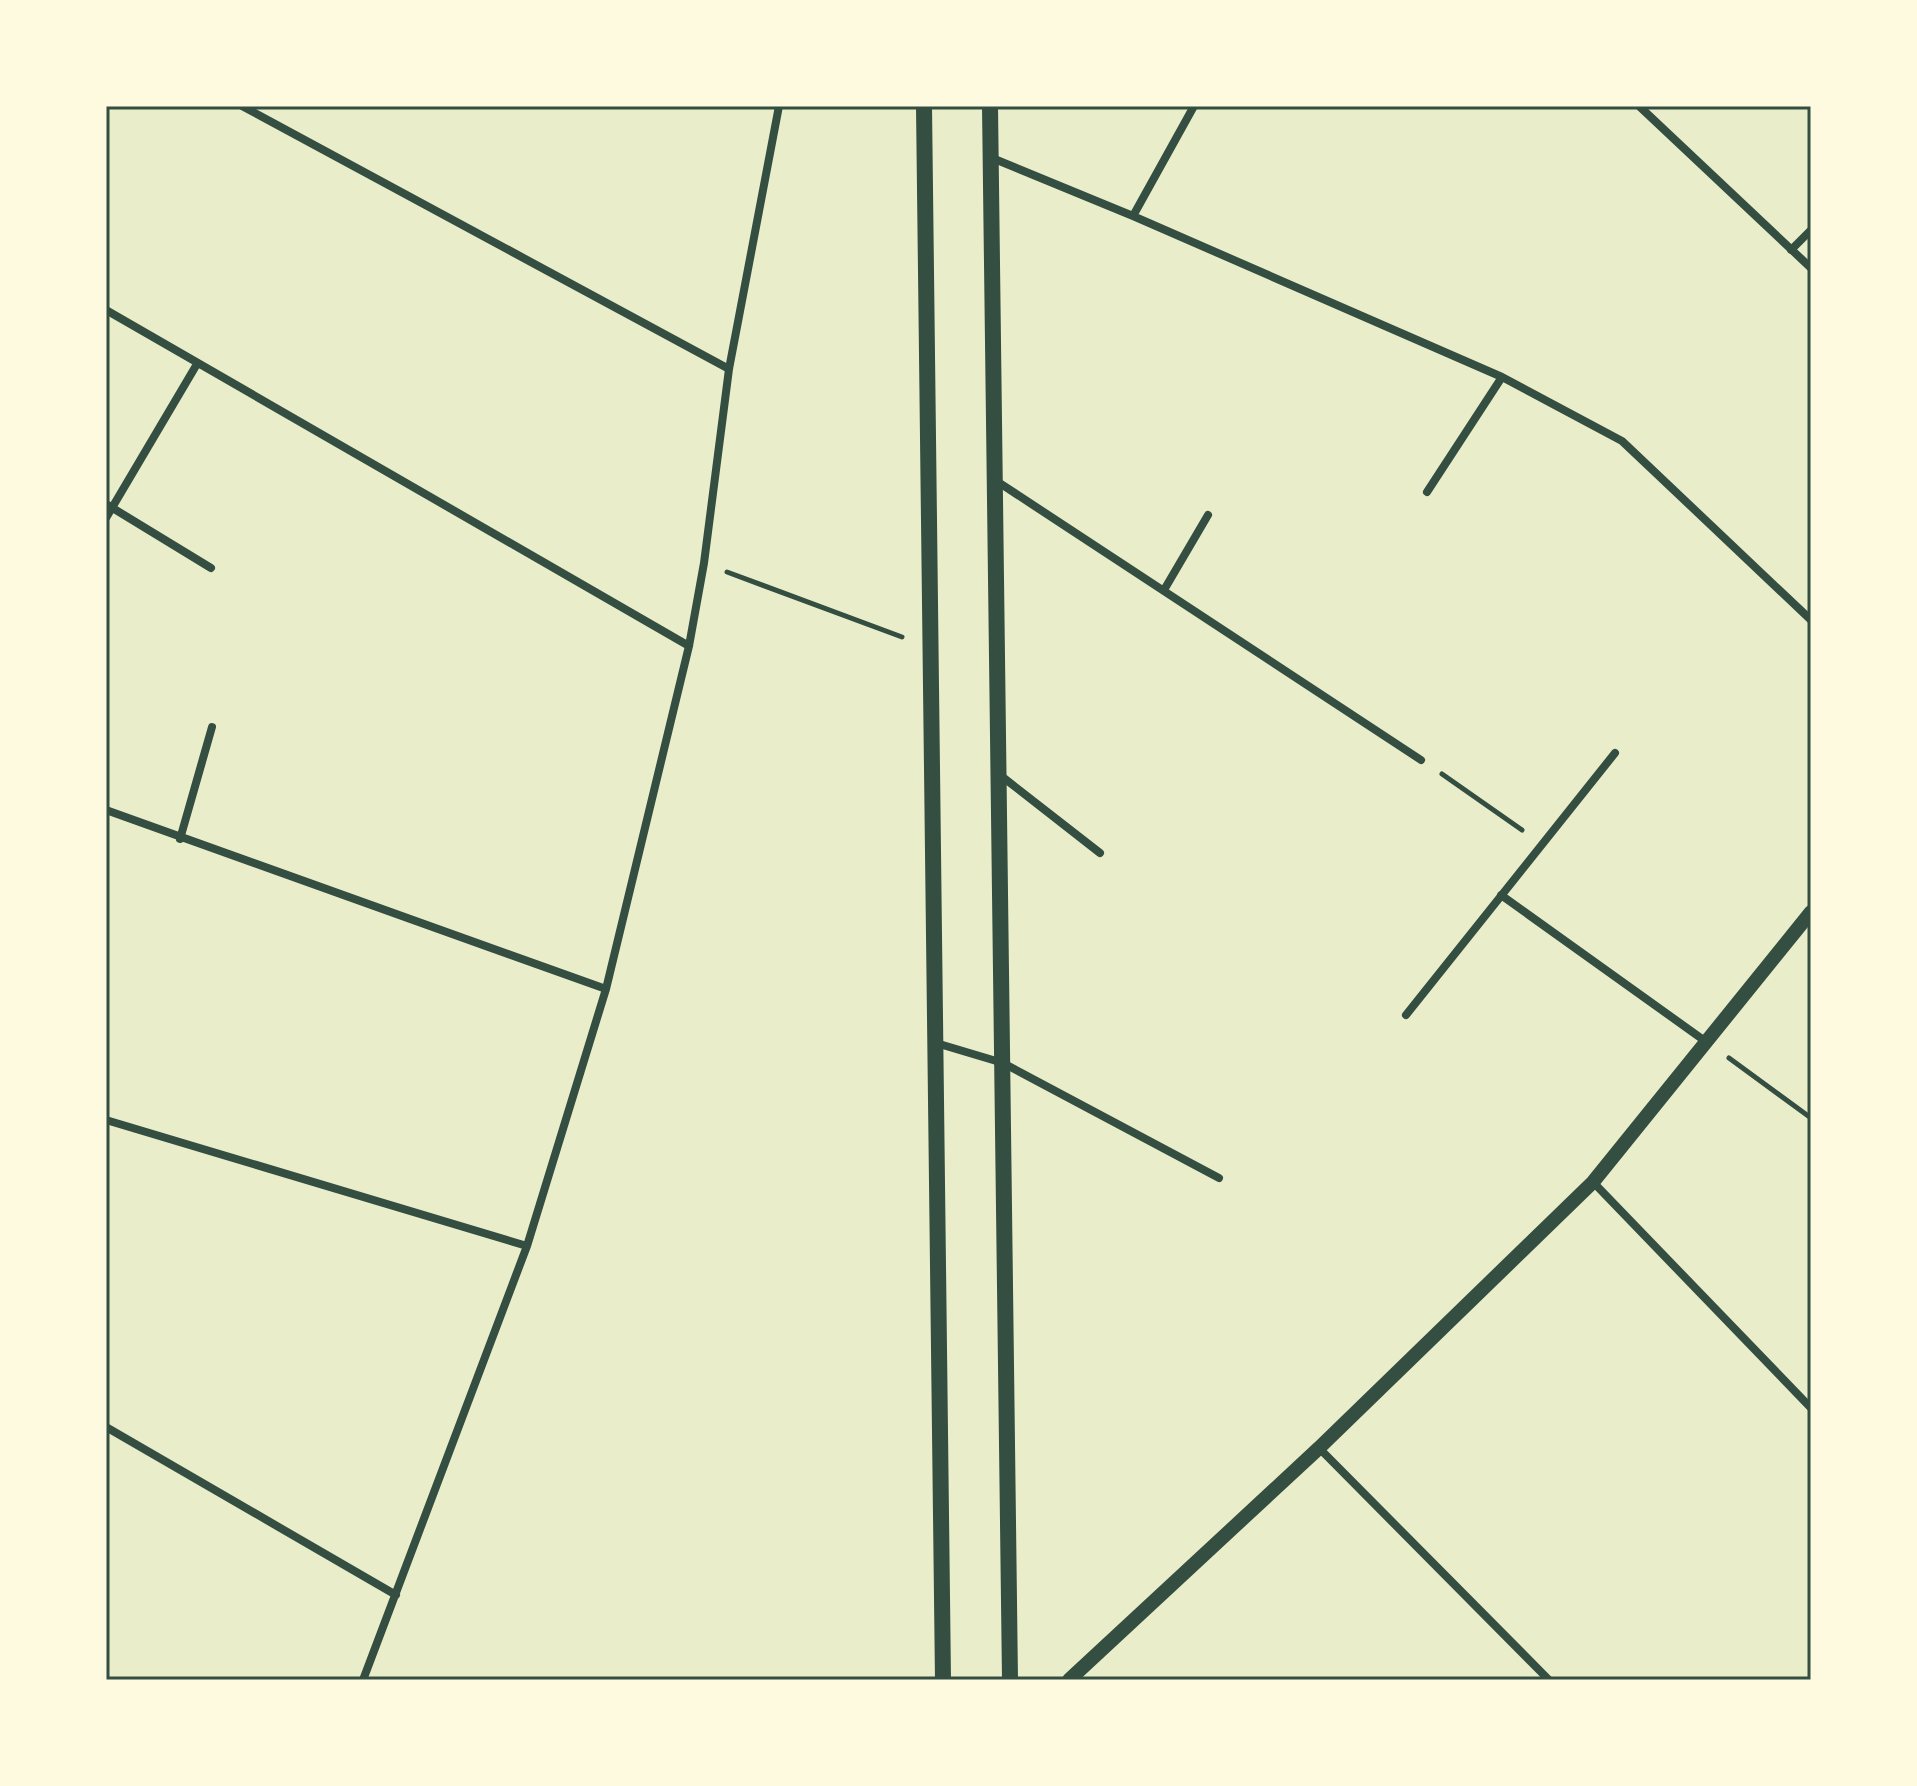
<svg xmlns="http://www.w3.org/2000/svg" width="1917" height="1786" viewBox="0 0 1917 1786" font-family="Karla,sans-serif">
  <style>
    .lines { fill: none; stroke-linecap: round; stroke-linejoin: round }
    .path { stroke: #344e41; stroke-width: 5 }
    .minor { stroke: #344e41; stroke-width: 8 }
    .tertiary { stroke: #344e41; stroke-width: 14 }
    .secondary { stroke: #344e41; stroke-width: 16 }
    .neatline { fill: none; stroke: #344e41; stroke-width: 3 }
  </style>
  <rect width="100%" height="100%" fill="#e9edc9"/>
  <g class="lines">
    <!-- path -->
    <path class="path" d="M727 572 902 637
      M1442 774 1522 830
      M1729 1058 1811 1118"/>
    <!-- minor -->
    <path class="minor" d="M242 106 729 369
      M1639 106 1811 268
      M992 158 1133 216 1502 377 1622 441 1811 620
      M1133 216 1194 106
      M1791 250 1811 230
      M106 310 689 646
      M995 480 1421 760
      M1427 492 1502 377
      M106 504 211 568
      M106 518 197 364
      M1164 590 1208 515
      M1000 775 1100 853
      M106 810 606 989
      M180 839 212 727
      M1501 895 1705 1041
      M1406 1015 1615 753
      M936 1043 1003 1063 1219 1178
      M106 1120 527 1246
      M1593 1182 1811 1408
      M106 1427 396 1595
      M1319 1448 1549 1680
      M363 1680 527 1246 606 989 689 646 704 563 729 369 779 106"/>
    <!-- tertiary -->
    <path class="tertiary" d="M1069 1680 1319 1448 1593 1182 1811 912"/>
    <!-- secondary -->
    <path class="secondary" d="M924 106 943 1680
      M990 106 1010 1680"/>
  </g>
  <!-- border -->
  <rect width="1917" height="1786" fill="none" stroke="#fefae0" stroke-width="216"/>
  <rect x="108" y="108" width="1701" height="1570" class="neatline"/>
</svg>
